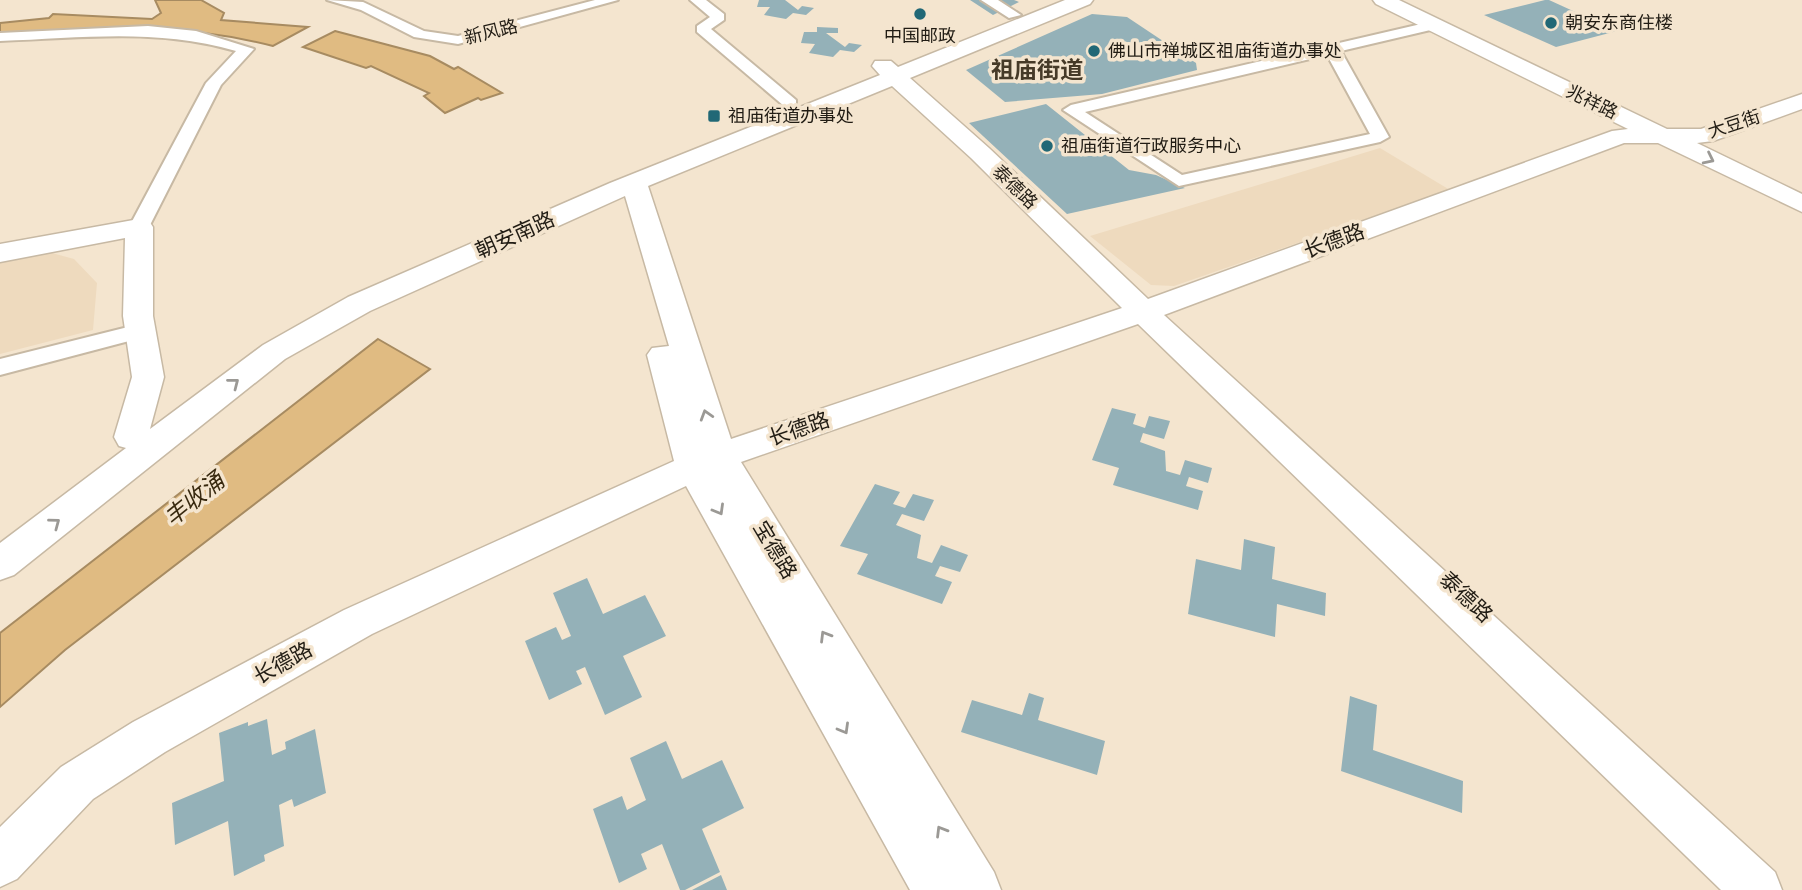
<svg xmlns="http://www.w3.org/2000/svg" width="1802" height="890" viewBox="0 0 1802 890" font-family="Karla,'Noto Sans SC',sans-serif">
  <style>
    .built { fill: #eedabe }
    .water { fill: #e0bb82; stroke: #a78b61; stroke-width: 2 }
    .building { fill: #94b1b8 }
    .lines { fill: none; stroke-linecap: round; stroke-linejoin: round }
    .street-casing { stroke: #c7b9a4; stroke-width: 4 }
    .secondary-casing { stroke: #c7b9a4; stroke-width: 3 }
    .street { fill: #fff; fill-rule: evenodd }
    .secondary { fill: #fff; fill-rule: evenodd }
    .oneway { stroke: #9b9995 }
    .poi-dot { fill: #216876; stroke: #f4e5cf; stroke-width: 2.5 }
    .labels { text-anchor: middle; stroke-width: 7; stroke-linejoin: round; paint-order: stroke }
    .far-poi-label { font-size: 18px; fill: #211c14; stroke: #f4e5cf; text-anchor: start }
    .far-street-label { font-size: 18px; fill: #211c14; stroke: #f4e5cf }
    .street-label { font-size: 21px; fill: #211c14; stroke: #f4e5cf }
    .far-district-label { font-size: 23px; font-weight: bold; fill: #463a28; stroke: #f4e5cf }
    .water-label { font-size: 23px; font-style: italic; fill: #392a10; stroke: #f4e5cf }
  </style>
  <rect width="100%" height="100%" fill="#f4e5cf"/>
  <!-- built -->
  <path class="built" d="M1380 148 1450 190 1174 286 1151 285 1090 236Z
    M41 250 74 259 97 283 93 330 0 354V259Z"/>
  <!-- water -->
  <path class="water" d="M155 0H201L224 13 221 20 308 27 273 46C176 21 99 29 0 33V23L49 18 53 14 152 19 161 13Z
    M335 31 430 56 454 69 458 67 502 93 481 100 478 98 445 113 424 96 429 93 371 66 366 68 303 47Z
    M378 339 430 369 65 650 0 707V633Z"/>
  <!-- building -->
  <path class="building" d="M759 0H785L798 10 802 6 814 8 806 15 793 13 786 19 764 15 770 7H757Z
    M970 0H1014L1019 2 993 15Z
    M1545 0H1549L1617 31 1556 47 1484 15Z
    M1092 14 1127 17 1196 63 1197 70 1102 94 1005 102 966 70Z
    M817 27 838 28V33H826L845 47 849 43 862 45 854 52 840 50 833 57 809 53 815 44 801 43 804 32H817Z
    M1046 104 1129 170 1156 175 1185 188 1067 214 969 123Z
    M1112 408 1136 414 1133 424 1145 428 1149 416 1170 421 1164 439 1143 433 1140 442 1165 451 1166 471 1180 475 1185 460 1212 468 1208 483 1189 477 1186 486 1203 491 1198 510 1113 485 1119 468 1092 460Z
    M875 484 900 492 893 504 905 508 913 494 934 500 924 521 902 514 896 525 921 535 917 558 932 563 941 545 968 555 960 572 940 566 935 576 952 582 942 604 857 574 868 554 840 546Z
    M1244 539 1275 547 1272 579 1326 593 1325 616 1277 604 1275 637 1188 614 1196 559 1241 570Z
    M587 578 603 614 645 595 666 636 623 656 642 697 605 715 585 667 576 671 582 684 549 700 525 641 556 627 562 640 571 636 553 593Z
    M1029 693 1044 698 1038 720 1105 741 1097 775 961 732 972 700 1022 715Z
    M1350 696 1377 705 1373 750 1463 781 1462 813 1341 771Z
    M267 719 272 755 286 749 285 742 315 729 326 793 294 807 292 799 279 805 284 846 264 855 265 861 234 876 228 821 175 845 172 803 224 781 219 733 248 722V726Z
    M666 741 682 779 722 760 744 808 702 829 720 872 685 890H680L662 844 641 854 647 869 619 883 593 809 622 796 627 810 646 800 630 758Z
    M721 875 727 890H692Z"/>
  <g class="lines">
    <!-- street casing -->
    <g class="street-casing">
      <path id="street" d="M327 0 363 2 424 31 458 36 595 0H618L458 44 414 37 361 10Z
        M690 0H706L724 14V20L711 29 796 100V106H784L697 32V26L710 17Z
        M981 0H998L1021 15 1009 18Z
        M1434 21 1441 25 1439 28 1341 51 1389 137 1380 142 1179 186 1063 110 1071 105ZM1327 55 1370 134 1182 175 1085 112Z
        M148 26 196 31 254 49 221 85 149 227 139 233 129 227 206 83 236 51C155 28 83 38 0 41V33Z
        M140 324 148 326 151 331 148 336 0 375V359Z"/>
    </g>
    <!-- secondary casing -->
    <g class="secondary-casing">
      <path id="secondary" d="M1065 0H1093L1090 4 910 78 989 148 1148 299 1612 131 1628 129 1376 4 1373 0H1399L1667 129H1701L1802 94V109L1713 141 1697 143 1802 194V212L1658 143H1624L1164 315 1775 872 1782 890H1721L1138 324 741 462 994 872 1001 890H910L686 486 372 634 165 752 93 799 17 879 0 887V827L61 767 133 722 344 610 674 461 647 355 652 348 669 346 625 196 370 311 285 359 14 575 0 580V543L126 448 119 446 114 437 132 377 123 316 125 238 0 262V244L139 219 149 221 153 227V316L164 377 150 429 263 345 348 297 610 183 880 75 872 66 875 61H891L898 67ZM892 86 971 158 1122 308 731 439 648 186Z"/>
    </g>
    <!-- street -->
    <use href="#street" class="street"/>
    <!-- secondary -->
    <use href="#secondary" class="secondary"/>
  </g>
  <!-- one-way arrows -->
  <defs><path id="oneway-chevron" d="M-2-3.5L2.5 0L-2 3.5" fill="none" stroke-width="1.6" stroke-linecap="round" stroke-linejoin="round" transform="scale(1.75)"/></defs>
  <g class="oneway">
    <use href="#oneway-chevron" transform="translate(1709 159) rotate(26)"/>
    <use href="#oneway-chevron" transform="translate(234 383) rotate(-38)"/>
    <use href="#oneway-chevron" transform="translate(706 415) rotate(-107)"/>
    <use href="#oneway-chevron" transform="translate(719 510) rotate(60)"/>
    <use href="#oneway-chevron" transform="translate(55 523) rotate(-37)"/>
    <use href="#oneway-chevron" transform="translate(825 636) rotate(-121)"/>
    <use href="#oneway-chevron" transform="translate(844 729) rotate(60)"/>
    <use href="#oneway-chevron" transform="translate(941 831) rotate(-121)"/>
  </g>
  <!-- markers -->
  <g class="poi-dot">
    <circle cx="920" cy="14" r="7"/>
    <circle cx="1551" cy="23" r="7"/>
    <circle cx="1094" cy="51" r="7"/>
    <rect x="707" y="109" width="14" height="14" rx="3.5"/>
    <circle cx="1047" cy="146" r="7"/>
  </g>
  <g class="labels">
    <!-- far-poi labels -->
    <g class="far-poi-label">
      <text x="1565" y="29">朝安东商住楼</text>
      <text x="920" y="42" text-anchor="middle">中国邮政</text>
      <text x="1108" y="57">佛山市禅城区祖庙街道办事处</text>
      <text x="728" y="122">祖庙街道办事处</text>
      <text x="1061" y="152">祖庙街道行政服务中心</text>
    </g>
    <!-- far-street labels -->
    <g class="far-street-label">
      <text transform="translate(491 32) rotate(-14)" y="6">新风路</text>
      <text transform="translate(1592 102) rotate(26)" y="6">兆祥路</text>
      <text transform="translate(1734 124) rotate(-18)" y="6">大豆街</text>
      <text transform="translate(1015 187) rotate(44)" y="6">泰德路</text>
    </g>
    <!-- street labels -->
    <g class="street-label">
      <text transform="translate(515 235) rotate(-24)" y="7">朝安南路</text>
      <text transform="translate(1334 241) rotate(-20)" y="7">长德路</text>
      <text transform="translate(799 429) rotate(-19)" y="7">长德路</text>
      <text transform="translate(775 550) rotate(59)" y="7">宝德路</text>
      <text transform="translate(1466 597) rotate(43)" y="7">泰德路</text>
      <text transform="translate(283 663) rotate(-29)" y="7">长德路</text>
    </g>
    <!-- far-district labels -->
    <g class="far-district-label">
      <text x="1037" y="78">祖庙街道</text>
    </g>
    <!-- water labels -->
    <g class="water-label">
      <text transform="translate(194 499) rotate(-39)" y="8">丰收涌</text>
    </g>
  </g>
</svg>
